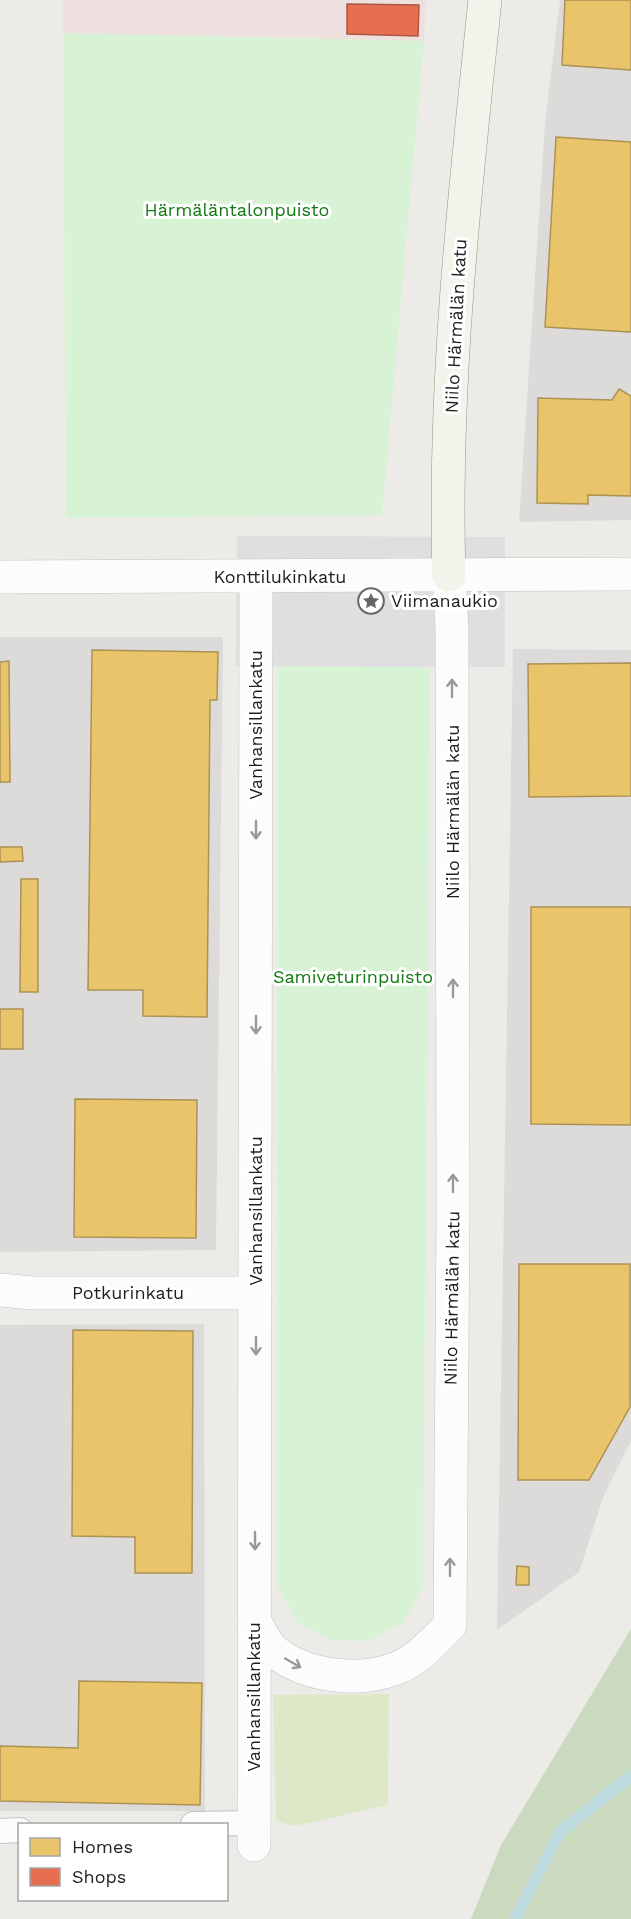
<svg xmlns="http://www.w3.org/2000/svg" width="631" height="1919" viewBox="0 0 631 1919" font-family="'Work Sans',sans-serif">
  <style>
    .residential { fill: #dcdbd9 }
    .commercial { fill: #eee0df }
    .grass { fill: #dde8c9 }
    .forest { fill: #cbdabf }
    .park { fill: #d8f2d5 }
    .plaza { fill: #dfdfe2 }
    .homes { fill: #e9c46a; stroke: #ac9254; stroke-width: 1.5 }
    .shops { fill: #e76f51; stroke: #ab5742; stroke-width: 1.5 }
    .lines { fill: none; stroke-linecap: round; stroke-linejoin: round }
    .stream { stroke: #bddbde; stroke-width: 12 }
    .lane-casing { stroke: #c4c3c2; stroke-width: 26 }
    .street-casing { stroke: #c4c3c2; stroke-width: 34 }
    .secondary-casing { stroke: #969681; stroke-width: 34 }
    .lane { stroke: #fcfcfc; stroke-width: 24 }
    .street { stroke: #fcfcfc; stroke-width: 33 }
    .secondary { stroke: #f3f3eb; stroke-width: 33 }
    .oneway { stroke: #999 }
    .labels { text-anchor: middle; stroke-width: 6; stroke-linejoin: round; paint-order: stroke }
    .park-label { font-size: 18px; fill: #137912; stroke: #fff }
    .street-label { font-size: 18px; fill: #1f1f1f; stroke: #fff }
    .poi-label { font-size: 18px; fill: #1f1f1f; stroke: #fff; text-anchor: start }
  </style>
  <rect width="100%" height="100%" fill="#edebe8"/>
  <!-- residential -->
  <path class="residential" d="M560 0H631V520L519 522 545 123Z
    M0 637H223L216 1250 0 1252Z
    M513 649 631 650V1441L604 1495 579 1572 497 1630Z
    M204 1324 205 1811H0V1325Z"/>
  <!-- commercial -->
  <path class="commercial" d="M63 0H426L424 41 63 33Z"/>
  <!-- grass -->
  <path class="grass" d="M389 1694 388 1805 295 1826 276 1821 273 1695Z"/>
  <!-- forest -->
  <path class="forest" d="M631 1629V1919H471L501 1845Z"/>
  <!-- park -->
  <path class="park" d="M63 33 424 41 382 515 66 518Z
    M278 666 430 667 423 1587 404 1622 368 1641 329 1640 297 1622 277 1585Z"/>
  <!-- plaza -->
  <path class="plaza" d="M237 536 505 537V667L236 666Z"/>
  <!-- homes -->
  <path class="homes" d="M565 0H631V70L562 65Z
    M556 137 631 142V332L545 327Z
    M619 389 631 396V496L588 495V504L537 503 538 398 612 400Z
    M92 650 218 652 217 700H210L207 1017 143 1016V990H88Z
    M9 661 10 782H0V662Z
    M631 663V796L529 797 528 664Z
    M0 847H22L23 861 0 862Z
    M21 879H38V992H20Z
    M531 907H631V1125L531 1124Z
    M0 1009H23V1049H0Z
    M75 1099 197 1100 196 1238 74 1237Z
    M519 1264H630V1407L589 1480H518Z
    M73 1330 193 1331 192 1573H135V1537L72 1536Z
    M517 1566 529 1567V1585H516Z
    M79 1681 202 1683 200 1805 0 1801V1746L78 1748Z"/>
  <!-- shops -->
  <path class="shops" d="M347 4 419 5 418 36 347 34Z"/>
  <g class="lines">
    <!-- stream -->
    <path class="stream" d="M515 1919 560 1832 631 1776"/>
    <!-- lane casing -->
    <g class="lane-casing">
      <path id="lane" d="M193 1824 254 1823
        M0 1831 20 1830"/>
    </g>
    <!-- street casing -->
    <g class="street-casing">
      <path id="street" d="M0 577 631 574
        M0 1290 32 1293H255
        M254 1621C260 1630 266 1645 274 1651 306 1677 359 1683 397 1668 418 1660 434 1641 450 1625L453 1213 452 629 449 575
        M254 1845 256 577"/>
    </g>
    <!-- secondary casing -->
    <g class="secondary-casing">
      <path id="secondary" d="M449 575C443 383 465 191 485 0"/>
    </g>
    <!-- lane -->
    <use href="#lane" class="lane"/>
    <!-- street -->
    <use href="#street" class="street"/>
    <!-- secondary -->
    <use href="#secondary" class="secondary"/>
  </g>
  <!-- one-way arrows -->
  <defs><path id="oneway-shaft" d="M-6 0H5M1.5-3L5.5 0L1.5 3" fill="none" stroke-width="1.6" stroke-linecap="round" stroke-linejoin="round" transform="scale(1.5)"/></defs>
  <g class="oneway">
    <use href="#oneway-shaft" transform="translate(452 688) rotate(-90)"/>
    <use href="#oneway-shaft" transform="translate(256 830) rotate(90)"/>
    <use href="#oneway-shaft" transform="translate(453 988) rotate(-90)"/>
    <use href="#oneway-shaft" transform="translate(256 1025) rotate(90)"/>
    <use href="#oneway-shaft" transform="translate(453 1183) rotate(-90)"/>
    <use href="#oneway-shaft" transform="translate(256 1346) rotate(90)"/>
    <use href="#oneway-shaft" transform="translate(255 1541) rotate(90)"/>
    <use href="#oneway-shaft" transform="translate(450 1567) rotate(-90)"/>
    <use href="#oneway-shaft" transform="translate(293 1663) rotate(30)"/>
  </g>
  <!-- icons -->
  <defs>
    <g id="sight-ring" transform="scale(1.35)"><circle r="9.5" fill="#fff" stroke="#676665" stroke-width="1.5"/><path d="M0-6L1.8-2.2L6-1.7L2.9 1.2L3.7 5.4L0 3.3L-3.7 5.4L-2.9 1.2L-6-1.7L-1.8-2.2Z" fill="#676665"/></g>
  </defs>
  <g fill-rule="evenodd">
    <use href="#sight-ring" x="371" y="601"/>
  </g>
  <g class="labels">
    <!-- park labels -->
    <g class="park-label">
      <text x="237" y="216">Härmäläntalonpuisto</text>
      <text x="353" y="983">Samiveturinpuisto</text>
    </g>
    <!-- street labels -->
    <g class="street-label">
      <text transform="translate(456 326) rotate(-87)" y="6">Niilo Härmälän katu</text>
      <text x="280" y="583">Konttilukinkatu</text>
      <text transform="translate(256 725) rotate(-90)" y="6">Vanhansillankatu</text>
      <text transform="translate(453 812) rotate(-90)" y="6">Niilo Härmälän katu</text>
      <text transform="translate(256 1211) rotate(-90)" y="6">Vanhansillankatu</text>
      <text x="128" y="1299">Potkurinkatu</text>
      <text transform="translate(452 1298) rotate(-89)" y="6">Niilo Härmälän katu</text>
      <text transform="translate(254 1697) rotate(-90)" y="6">Vanhansillankatu</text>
    </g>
    <!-- poi labels -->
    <g class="poi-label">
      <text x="391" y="607">Viimanaukio</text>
    </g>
  </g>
  <!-- legend -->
  <rect x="18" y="1823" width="210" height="78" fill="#ffffff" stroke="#a5a5a5" stroke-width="1.5"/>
  <rect x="30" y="1838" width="30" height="18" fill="#e9c46a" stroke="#a5a5a5" stroke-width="1.5"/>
  <text x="72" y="1853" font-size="18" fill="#1f1f1f">Homes</text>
  <rect x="30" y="1868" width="30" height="18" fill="#e76f51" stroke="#a5a5a5" stroke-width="1.5"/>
  <text x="72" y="1883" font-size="18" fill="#1f1f1f">Shops</text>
</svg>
